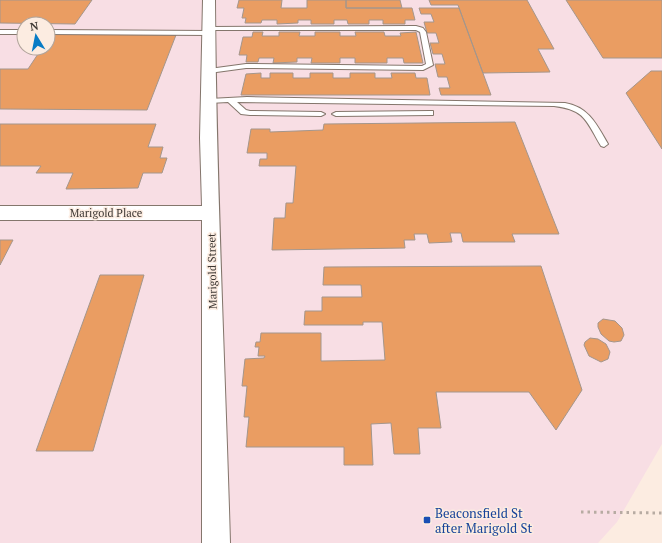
<svg xmlns="http://www.w3.org/2000/svg" width="662" height="543" viewBox="0 0 662 543" font-family="'PT Serif',serif">
  <style>
    .industrial { fill: #f8dee4; fill-rule: evenodd }
    .building { fill: #ea9d62; stroke: #a4968c }
    .lines { fill: none; stroke-linecap: round; stroke-linejoin: round }
    .service-casing { stroke: #84766c; stroke-width: 2 }
    .minor-casing { stroke: #84766c; stroke-width: 2 }
    .path { stroke: #b7aba2; stroke-width: 3; stroke-dasharray: 2.5 4; stroke-linecap: butt }
    .service { fill: #fff; fill-rule: evenodd }
    .minor { fill: #fff; fill-rule: evenodd }
    .transit-dot { fill: #1a4fb4; stroke: #fcece1; stroke-width: 1.5 }
    .labels { text-anchor: middle; stroke-width: 3; stroke-linejoin: round; paint-order: stroke }
    .street-label { font-size: 11px; fill: #3d3733; stroke: #fcece1 }
    .near-transit-label { font-size: 13px; fill: #164399; stroke: #fcece1; text-anchor: start }
  </style>
  <rect width="100%" height="100%" fill="#fcece1"/>
  <!-- industrial -->
  <path class="industrial" d="M0 0H662V444L617 522 598 543H0ZM24 24H48V48H24Z"/>
  <!-- building -->
  <path class="building" d="M0 0H92L75 24 0 23Z
    M239 0H282L281 8H307V0H346V8H412L415 20H405V24H383V20H369V24H348L347 20H334V24H311V20H298V23L277 24V20H262L261 23H245L246 18H242L244 8H237Z
    M346 0H400L402 8H346Z
    M429 0H527L554 49H538L550 72 483 73 458 5H431Z
    M566 0H662V58H603Z
    M419 8H459L491 95H441L439 88H450L447 77H438L435 64H445L442 54H433L430 43H439L436 33H427L424 22H434L431 14H421Z
    M253 32H263L262 36H279V32H300L299 36H315V32H340V36H356L355 32H384L385 36H401L400 33 416 32 423 63H404L403 58H387V63H355V58H340V63H311L312 58H297V62L273 63 274 58H259L258 62H246L247 55H239L243 37H252Z
    M52 34 176 35 147 110 0 109V69H28L42 48H48V39Z
    M651 71H662V149L626 93Z
    M261 73V78H270V73H293V78H310V73H333V78H350V73H375V78H392L391 73H415L416 78H427L430 95H241L246 74Z
    M515 122 559 234H512L515 242H463L461 233H450L452 242 429 243 427 234H414L415 240H404L405 248 272 250 274 218H285L286 203H293L296 166H259L260 159H267V153H247L251 129H270V132L323 130 324 124Z
    M0 124H156L148 147H163L160 158H167L162 173H143L138 188 66 189 73 173H36L41 166H0Z
    M0 240H13L0 265Z
    M541 266 582 390 556 430 529 392H436L441 428H418L420 454H394L391 423 371 424 373 465H344V447H246L249 417H244L247 386H242L245 359 264 358 265 356H258L259 347H255L256 342H260L261 333H321V361L385 360 382 322H363V325H304L305 311H322V297H362L361 285H323L324 267Z
    M100 275H144L93 451H36Z
    M603 319 615 321 622 328 624 335 621 341 614 342 609 341 601 334 598 327V323Z
    M590 338 598 339 606 344 610 352 608 359 601 362 589 356 584 345 585 342Z"/>
  <g class="lines">
    <!-- service casing -->
    <g class="service-casing">
      <path id="service" d="M416 26 423 28 426 32 433 65 423 70 246 68 209 73 206 71 209 69 246 64 422 66 426 64 420 32 416 30H208L207 29 210 27Z
        M0 30H24V34H0Z
        M48 30 210 31 213 33 210 35 48 34Z
        M247 97 565 103C589 107 597 125 608 144L604 147 601 146C586 121 586 110 554 106L237 102 246 110 250 111 321 112 325 114 321 116 250 115 241 114 228 102 209 103 205 101 209 99Z
        M430 111H433V115L336 116 332 114 336 112Z"/>
    </g>
    <!-- minor casing -->
    <g class="minor-casing">
      <path id="minor" d="M203 0H215C216 181 225 362 230 543H202V220H0V206H202L200 138Z"/>
    </g>
    <!-- path -->
    <path class="path" d="M581 512 662 513"/>
    <!-- service -->
    <use href="#service" class="service"/>
    <!-- minor -->
    <use href="#minor" class="minor"/>
  </g>
  <!-- markers -->
  <rect class="transit-dot" x="423" y="516" width="8" height="8" rx="2"/>
  <g class="labels">
    <!-- street labels -->
    <g class="street-label">
      <text x="106" y="217">Marigold Place</text>
      <text transform="translate(212 271) rotate(-91)" y="4">Marigold Street</text>
    </g>
    <!-- near-transit labels -->
    <g class="near-transit-label">
      <text x="435" y="518">Beaconsfield St<tspan x="435" dy="15">after Marigold St</tspan></text>
    </g>
  </g>
  <!-- north arrow -->
  <g transform="translate(36 36) rotate(350)"><circle r="19" fill="#fcece1" stroke="#b0a49b"/>
  <path d="M0-3L7 15L0 10L-7 15Z" fill="#087bc5"/>
  <text y="-6" font-size="11" font-weight="bold" text-anchor="middle" fill="#3d3733">N</text>
  </g>
</svg>
